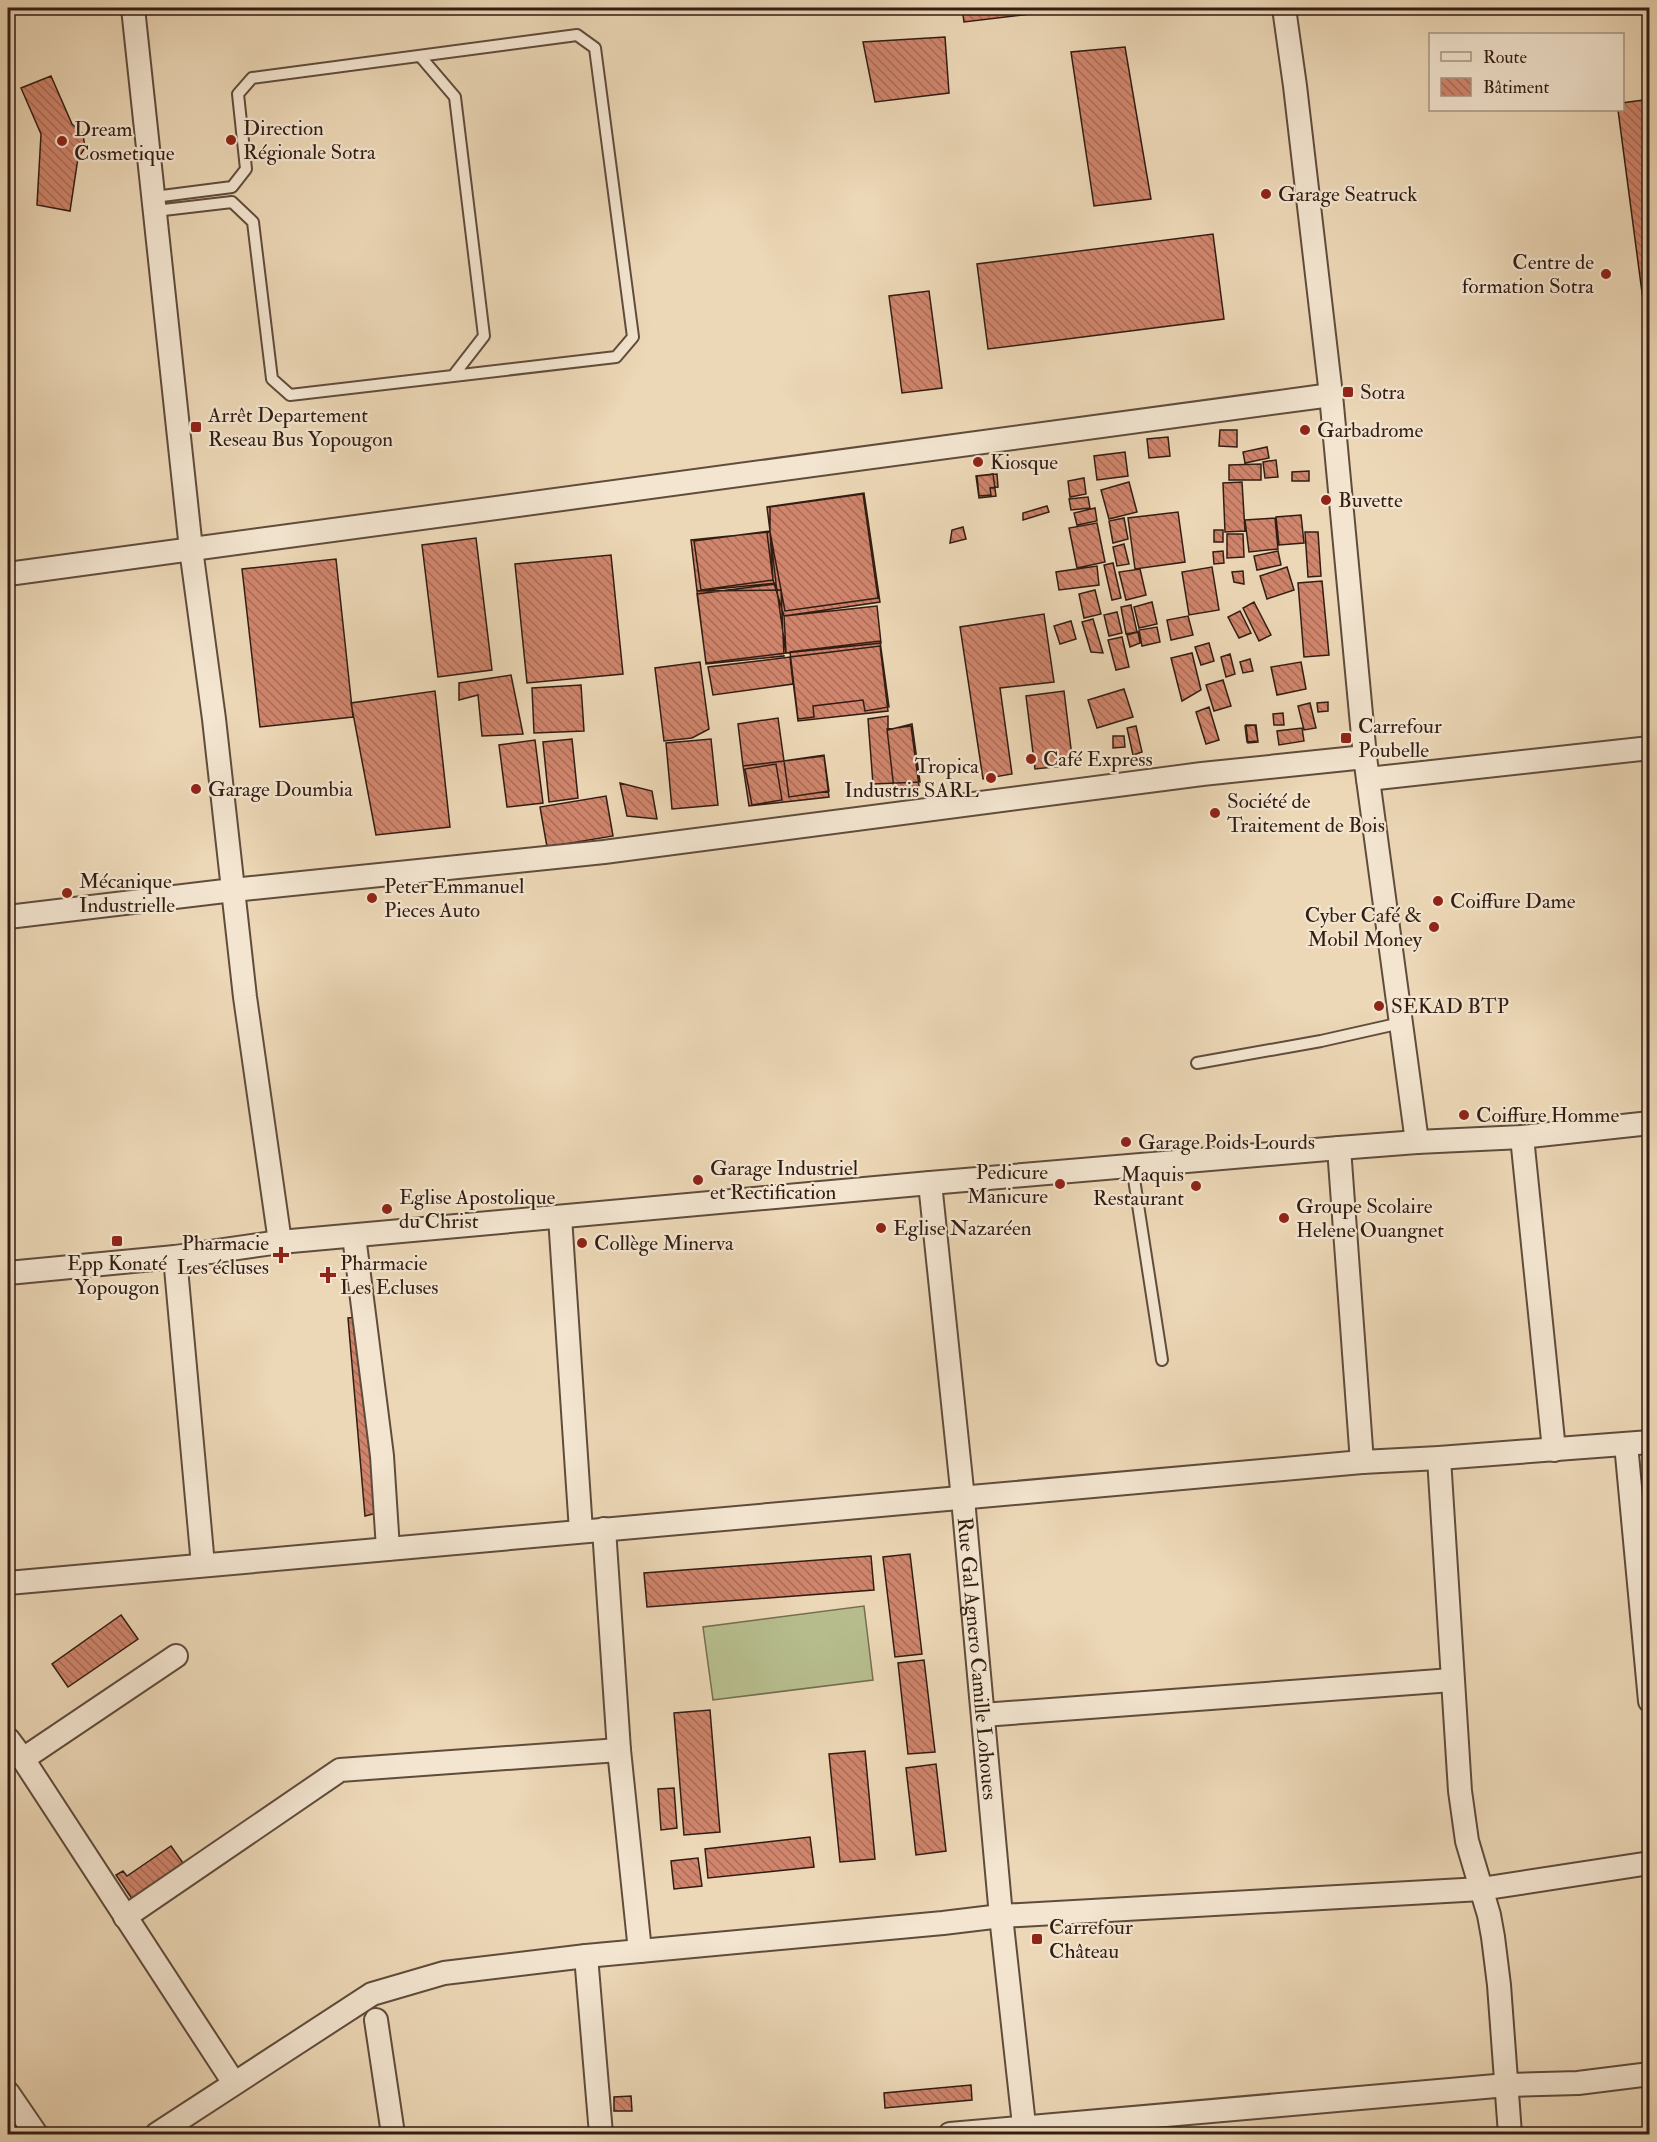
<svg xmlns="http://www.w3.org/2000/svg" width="1657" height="2142" viewBox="0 0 1657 2142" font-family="'IM FELL Double Pica',serif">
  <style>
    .pitch { fill: #b7be8e; stroke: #746e50; stroke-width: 1.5 }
    .building { fill: url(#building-back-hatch); stroke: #321d13; stroke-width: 1.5 }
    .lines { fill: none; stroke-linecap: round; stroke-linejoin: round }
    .service-casing { stroke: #604c3c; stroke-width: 14 }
    .minor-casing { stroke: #604c3c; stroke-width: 26 }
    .service { stroke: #f3e5d0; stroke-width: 10 }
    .minor { stroke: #f3e5d0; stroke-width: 22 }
    .poi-dot { fill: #8f2418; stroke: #f3e5d0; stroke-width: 2 }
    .labels { text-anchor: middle; stroke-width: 4.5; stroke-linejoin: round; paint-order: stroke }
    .poi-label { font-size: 21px; fill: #321d13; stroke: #f3e5d0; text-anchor: start }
    .street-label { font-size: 21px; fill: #321d13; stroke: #f3e5d0 }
  </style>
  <defs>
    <pattern id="building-back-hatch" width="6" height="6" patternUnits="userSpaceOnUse" patternTransform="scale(1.5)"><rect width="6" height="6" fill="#d0856c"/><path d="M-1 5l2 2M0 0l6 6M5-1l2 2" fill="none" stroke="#a96c58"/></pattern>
  </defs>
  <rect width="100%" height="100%" fill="#ecd7b6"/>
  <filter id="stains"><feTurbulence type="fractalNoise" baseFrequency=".00333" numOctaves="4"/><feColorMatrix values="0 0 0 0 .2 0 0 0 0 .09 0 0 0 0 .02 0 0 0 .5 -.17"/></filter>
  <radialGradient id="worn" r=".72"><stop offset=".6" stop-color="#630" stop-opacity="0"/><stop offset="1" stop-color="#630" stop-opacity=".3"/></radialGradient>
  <!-- pitch -->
  <path class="pitch" d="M864 1606 873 1680 713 1700 703 1627Z"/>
  <!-- building -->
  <path class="building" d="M962 8H1047V12L964 22Z
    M945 37 949 93 875 102 863 42Z
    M1125 47 1151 199 1094 206 1071 52Z
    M51 76 72 124 83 134 85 148 78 158 70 211 37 205 41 134 21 88Z
    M1650 99V338H1648L1618 110H1622V103Z
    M1213 234 1224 319 988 349 977 264Z
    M929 291 942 388 902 393 889 296Z
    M1220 430H1237V447L1219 446Z
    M1168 437 1170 456 1149 458 1147 439Z
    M1267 447 1269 458 1245 463 1243 452Z
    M1125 452 1128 476 1097 480 1094 456Z
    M1276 460 1278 477 1265 478 1263 462Z
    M1261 464V480H1229V465Z
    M1309 471V481H1292V472Z
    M993 474 996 496 979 498 976 476Z
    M997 474 998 487 990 488 991 495 979 496 977 476Z
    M1084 478 1086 494 1070 497 1068 481Z
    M1129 482 1137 512 1109 519 1101 490Z
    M1242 482 1245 531 1225 532 1223 483Z
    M864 493 880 602 784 616 773 580 770 531 767 507Z
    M863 494 878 598 785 611 770 532V507Z
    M1088 497 1090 508 1071 510 1069 499Z
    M1047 506 1049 512 1023 520V513Z
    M1095 508 1097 521 1077 525 1074 513Z
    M1178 512 1185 562 1135 569 1128 518Z
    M1301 515 1304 543 1279 545 1276 517Z
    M1124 518 1128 539 1113 543 1109 521Z
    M1275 518 1278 549 1249 552 1245 520Z
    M1097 523 1105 562 1077 568 1069 528Z
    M963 527 966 539 950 543 952 530Z
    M1214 530H1223V542H1214Z
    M770 531 767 533 773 580 701 590 694 541Z
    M770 532 776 583 697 591 691 540Z
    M1305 532H1318L1321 576 1308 577Z
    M1227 534H1243L1244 557 1227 558Z
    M476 538 492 670 438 677 422 545Z
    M1124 544 1129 564 1117 566 1113 547Z
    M1223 551 1224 563 1214 564 1213 552Z
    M1278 551 1281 565 1257 570 1254 556Z
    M611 555 623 674 527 683 515 564Z
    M336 559 353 717 260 727 242 569Z
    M1113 563 1121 598 1112 600 1104 565Z
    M1097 566 1099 585 1059 590 1056 572Z
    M1212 567 1219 610 1189 615 1182 572Z
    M1287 567 1294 590 1267 599 1260 576Z
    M1140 569 1146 595 1126 600 1119 572Z
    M1243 571 1244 584 1234 582 1232 572Z
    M1322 581 1329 655 1304 657 1298 583Z
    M776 584 786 653 706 663 697 594Z
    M781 590 784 656 706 664 697 591Z
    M1095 590 1101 614 1084 618 1079 594Z
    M1152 602 1157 624 1139 628 1134 607Z
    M1254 602 1271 635 1259 641 1243 608Z
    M1131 605 1137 632 1126 634 1121 607Z
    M877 606 881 643 786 653 784 616Z
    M1240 611 1251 633 1239 638 1228 617Z
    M1117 612 1122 633 1109 636 1104 615Z
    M1044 614 1054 682 1000 688 1012 774 983 779 960 627Z
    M1188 616 1193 635 1171 640 1167 620Z
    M1093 619 1103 653 1091 652 1082 622Z
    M1071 621 1076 639 1060 644 1054 626Z
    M1157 627 1160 642 1142 646 1139 630Z
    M1138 632 1140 643 1130 647 1127 635Z
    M1122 637 1129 667 1116 670 1108 640Z
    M880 641 889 707 865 711 863 700 813 706 814 717 798 719 790 652Z
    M1209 643 1214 661 1201 665 1195 647Z
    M880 646 888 711 798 721 790 657Z
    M1192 653 1201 690 1182 701 1171 658Z
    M1230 654 1235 674 1226 677 1221 657Z
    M790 657 793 684 713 695 708 667Z
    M1250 659 1253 671 1243 673 1240 662Z
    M700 662 709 729 692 738 664 741 655 668Z
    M1301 662 1306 689 1277 695 1271 667Z
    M511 675 523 734 482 736 478 695 459 700V683Z
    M1223 680 1231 706 1214 711 1206 685Z
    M581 685 584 731 534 733 532 688Z
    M1124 689 1133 717 1097 728 1088 700Z
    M435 691 450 827 376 835 351 703Z
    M1064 691 1073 765 1035 769 1026 696Z
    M1328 702V711L1318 712 1317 703Z
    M1310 703 1316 728 1304 730 1298 706Z
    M1209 707 1219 740 1206 744 1196 712Z
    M1283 713 1284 725H1274L1273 714Z
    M888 716V730L912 724 920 782 873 784 868 719Z
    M778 718 784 761 743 766 738 724Z
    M1246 725H1256L1258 742 1248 743Z
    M1255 725 1258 741 1247 742 1245 726Z
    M911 726 919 786 894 789 887 729Z
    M1136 726 1142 752 1133 755 1127 728Z
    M1302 728 1304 741 1279 745 1277 731Z
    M1113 736H1124L1125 747 1113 748Z
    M572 739 578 798 549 802 543 742Z
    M711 739 718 805 672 809 666 743Z
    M535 740 543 803 507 807 499 745Z
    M824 755 829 791 789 797 784 761Z
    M824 756 829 797 749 806 743 766Z
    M776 764 782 800 752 805 745 769Z
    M620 783 652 791 657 819 627 816Z
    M606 796 613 836 547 847 540 807Z
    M359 1317 377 1513 365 1516 348 1318Z
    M910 1554 922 1654 895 1657 883 1557Z
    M871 1556 874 1590 647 1607 644 1573Z
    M121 1615 138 1639 68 1687 52 1664Z
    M924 1660 935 1752 908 1754 898 1663Z
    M710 1710 720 1832 684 1835 674 1713Z
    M865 1751 875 1859 840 1862 829 1754Z
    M936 1764 946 1851 916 1855 906 1768Z
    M674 1788 677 1828 661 1830 658 1789Z
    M810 1837 814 1867 708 1878 705 1849Z
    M171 1846 183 1863 132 1899 116 1875 123 1871 127 1876Z
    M698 1858 702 1886 674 1889 671 1861Z
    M971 2085 972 2100 885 2108 884 2093Z
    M631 2096 632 2111H614V2097Z"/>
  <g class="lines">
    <!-- service casing -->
    <g class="service-casing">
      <path id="service" d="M420 56 455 97 484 336 453 376
        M154 197 232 187 246 169 238 94 252 78 577 35 595 48 633 337 616 357 290 395 272 379 253 222 232 202 155 211
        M1197 1063 1321 1041 1401 1023
        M1132 1166 1162 1360"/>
    </g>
    <!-- minor casing -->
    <g class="minor-casing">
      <g id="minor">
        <path d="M133 8 191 549 214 719 245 997 280 1242"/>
        <path d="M1284 8 1295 86 1331 395 1365 757 1417 1142"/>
        <path d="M8 574 1331 395"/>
        <path d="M1368 779 1650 748"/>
        <path d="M8 917 233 890 604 852 1202 774 1365 757"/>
        <path d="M1522 1137 1554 1450"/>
        <path d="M1339 1148 1362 1462"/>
        <path id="s1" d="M930 1183 963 1499 1001 1916 1025 2134"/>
        <path d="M560 1217 581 1531"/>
        <path d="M354 1236 382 1456 388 1549"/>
        <path d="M175 1257 203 1565"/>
        <path d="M8 1273 175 1257 280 1242 930 1183 1339 1148 1417 1142 1522 1137 1650 1123"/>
        <path d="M1626 1444 1650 1701"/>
        <path d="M1439 1458 1460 1791 1467 1841 1489 1915 1493 1937 1499 1985 1510 2134"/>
        <path d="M604 1529 619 1750 640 1951"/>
        <path d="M8 1583 1362 1462 1439 1458 1650 1442"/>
        <path d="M983 1715 1452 1680"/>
        <path d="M8 1739 23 1759 234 2083"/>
        <path d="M23 1759 176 1656"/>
        <path d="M125 1917 340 1770 619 1750"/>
        <path d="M586 1956 601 2134"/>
        <path d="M376 2020 393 2134"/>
        <path d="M8 2093 36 2134"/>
        <path d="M157 2134 372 1994 444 1973 586 1956 943 1923 1001 1916 1481 1889 1650 1863"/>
        <path d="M950 2134 1507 2085 1578 2083 1650 2074"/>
      </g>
    </g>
    <!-- service -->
    <use href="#service" class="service"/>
    <!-- minor -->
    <use href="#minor" class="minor"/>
  </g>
  <!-- markers -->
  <g class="poi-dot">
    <circle cx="231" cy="140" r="6"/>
    <circle cx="62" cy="141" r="6"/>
    <circle cx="1266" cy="194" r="6"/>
    <circle cx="1606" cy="274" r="6"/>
    <rect x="1342" y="386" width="12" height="12" rx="3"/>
    <rect x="190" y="421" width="12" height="12" rx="3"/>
    <circle cx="1305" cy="430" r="6"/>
    <circle cx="978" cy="462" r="6"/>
    <circle cx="1326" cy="500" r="6"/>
    <rect x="1340" y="732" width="12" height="12" rx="3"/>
    <circle cx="1031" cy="759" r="6"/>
    <circle cx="991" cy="778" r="6"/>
    <circle cx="196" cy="789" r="6"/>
    <circle cx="1215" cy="813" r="6"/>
    <circle cx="67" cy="893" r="6"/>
    <circle cx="372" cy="898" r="6"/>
    <circle cx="1438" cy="901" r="6"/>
    <circle cx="1434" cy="927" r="6"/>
    <circle cx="1379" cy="1006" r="6"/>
    <circle cx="1464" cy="1115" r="6"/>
    <circle cx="1126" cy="1142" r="6"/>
    <circle cx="698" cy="1180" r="6"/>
    <circle cx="1060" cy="1184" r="6"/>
    <circle cx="1196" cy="1186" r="6"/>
    <circle cx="387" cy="1209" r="6"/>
    <circle cx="1284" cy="1218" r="6"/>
    <circle cx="881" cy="1228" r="6"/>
    <rect x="111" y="1235" width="12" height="12" rx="3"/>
    <circle cx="582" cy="1243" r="6"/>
    <path d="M278 1246h6v6h6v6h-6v6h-6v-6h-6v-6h6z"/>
    <path d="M325 1266h6v6h6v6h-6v6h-6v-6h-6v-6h6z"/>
    <rect x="1031" y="1933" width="12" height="12" rx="3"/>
  </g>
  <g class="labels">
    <!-- poi labels -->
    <g class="poi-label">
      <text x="243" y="135">Direction<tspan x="243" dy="24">Régionale Sotra</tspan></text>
      <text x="74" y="136">Dream<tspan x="74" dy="24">Cosmetique</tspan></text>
      <text x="1278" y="201">Garage Seatruck</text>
      <text x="1594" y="269" text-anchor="end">Centre de<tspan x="1594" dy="24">formation Sotra</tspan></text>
      <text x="1360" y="399">Sotra</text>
      <text x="208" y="422">Arrêt Departement<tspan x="208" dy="24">Reseau Bus Yopougon</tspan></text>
      <text x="1317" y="437">Garbadrome</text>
      <text x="990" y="469">Kiosque</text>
      <text x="1338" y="507">Buvette</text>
      <text x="1358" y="733">Carrefour<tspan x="1358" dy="24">Poubelle</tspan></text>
      <text x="1043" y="766">Café Express</text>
      <text x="979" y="773" text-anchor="end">Tropica<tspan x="979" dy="24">Industris SARL</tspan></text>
      <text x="208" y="796">Garage Doumbia</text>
      <text x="1227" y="808">Société de<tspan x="1227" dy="24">Traitement de Bois</tspan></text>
      <text x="79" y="888">Mécanique<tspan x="79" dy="24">Industrielle</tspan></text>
      <text x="384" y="893">Peter Emmanuel<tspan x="384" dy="24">Pieces Auto</tspan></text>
      <text x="1450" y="908">Coiffure Dame</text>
      <text x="1422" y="922" text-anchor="end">Cyber Café &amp;<tspan x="1422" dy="24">Mobil Money</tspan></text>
      <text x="1391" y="1013">SEKAD BTP</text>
      <text x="1476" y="1122">Coiffure Homme</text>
      <text x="1138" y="1149">Garage Poids Lourds</text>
      <text x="710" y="1175">Garage Industriel<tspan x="710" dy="24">et Rectification</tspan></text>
      <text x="1048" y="1179" text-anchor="end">Pedicure<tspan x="1048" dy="24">Manicure</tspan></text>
      <text x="1184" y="1181" text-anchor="end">Maquis<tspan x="1184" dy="24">Restaurant</tspan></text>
      <text x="399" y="1204">Eglise Apostolique<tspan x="399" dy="24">du Christ</tspan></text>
      <text x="1296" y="1213">Groupe Scolaire<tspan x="1296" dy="24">Helene Ouangnet</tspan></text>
      <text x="893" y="1235">Eglise Nazaréen</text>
      <text x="269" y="1250" text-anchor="end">Pharmacie<tspan x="269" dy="24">Les écluses</tspan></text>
      <text x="594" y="1250">Collège Minerva</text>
      <text x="117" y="1270" text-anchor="middle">Epp Konaté<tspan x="117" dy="24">Yopougon</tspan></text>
      <text x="340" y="1270">Pharmacie<tspan x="340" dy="24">Les Ecluses</tspan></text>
      <text x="1049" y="1934">Carrefour<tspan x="1049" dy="24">Château</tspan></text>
    </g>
    <!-- street labels -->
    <g class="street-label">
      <text dy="7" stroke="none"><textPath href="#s1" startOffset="478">Rue Gal Agnero Camille Lohoues</textPath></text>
    </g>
  </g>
  <!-- margin -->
  <rect width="1657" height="2142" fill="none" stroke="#ecd7b6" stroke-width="30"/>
  <rect x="9" y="9" width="1639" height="2124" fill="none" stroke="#321d13" stroke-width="3"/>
  <rect x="15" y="15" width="1627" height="2112" fill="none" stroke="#321d13" stroke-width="1.5"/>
  <!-- legend -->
  <rect x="1429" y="33" width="195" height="78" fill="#f3e5d0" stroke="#a69584" stroke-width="1.5"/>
  <rect x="1441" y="52" width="30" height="9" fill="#f3e5d0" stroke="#a69584" stroke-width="1.5"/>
  <text x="1483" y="63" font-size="18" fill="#321d13">Route</text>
  <rect x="1441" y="78" width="30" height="18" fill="url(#building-back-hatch)" stroke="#a69584" stroke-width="1.5"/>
  <text x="1483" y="93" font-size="18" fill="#321d13">Bâtiment</text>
  <rect width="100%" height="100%" filter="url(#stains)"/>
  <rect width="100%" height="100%" fill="url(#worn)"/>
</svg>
